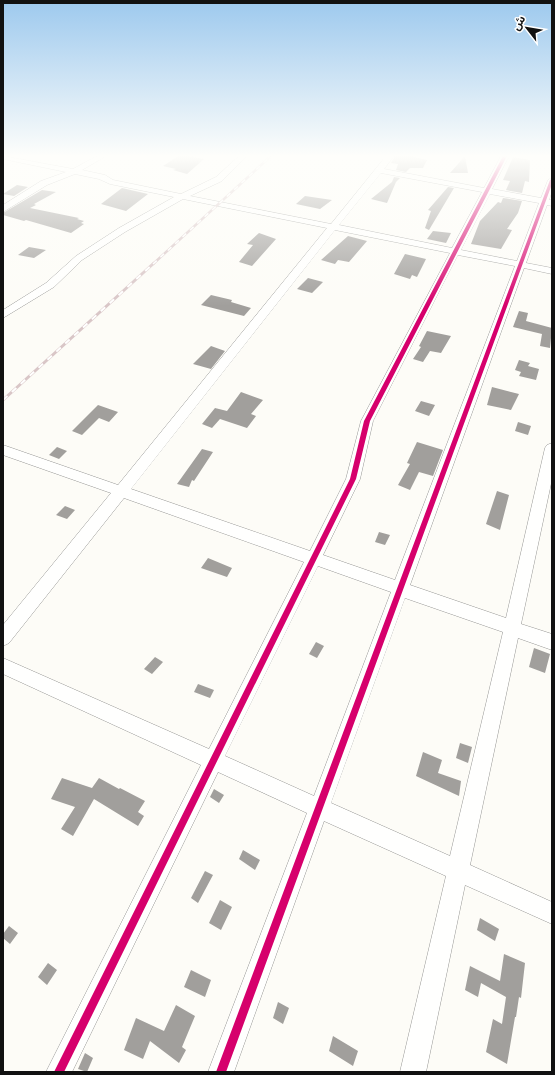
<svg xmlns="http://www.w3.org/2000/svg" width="555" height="1075" viewBox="0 0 555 1075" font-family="'Roboto Serif','Noto Sans Arabic',serif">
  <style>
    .building { fill: #a19f9c }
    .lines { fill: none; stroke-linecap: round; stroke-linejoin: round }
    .minor-casing { stroke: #979795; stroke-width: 1 }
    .minor { fill: #fffffe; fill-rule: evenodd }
    .rail-far1-casing { stroke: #d9c6c7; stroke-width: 2.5 }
    .rail-casing { stroke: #d9c6c7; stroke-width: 3 }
    .rail-far1 { stroke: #fff; stroke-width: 1.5; stroke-dasharray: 5; stroke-linecap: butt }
    .rail { stroke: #fff; stroke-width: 2; stroke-dasharray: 6; stroke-linecap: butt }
    .cycleway-casing { stroke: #fff; stroke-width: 2 }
    .cycleway { fill: #d6006c; fill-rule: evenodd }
  </style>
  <rect width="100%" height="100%" fill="#fdfcf7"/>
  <!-- building -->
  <path class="building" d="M178 156H188L204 159 187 174 173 170 176 169 163 166Z
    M395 156H414L413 157 427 160 423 168H410L406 172 396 170 398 164 391 163Z
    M465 156 468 173H450Z
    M513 157 530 160 529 182 525 181 522 193 506 190 510 181 503 180Z
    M394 177 400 178 396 182 387 203 371 199 392 182Z
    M17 185 28 187 14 196 3 194Z
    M448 187 454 188 429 230 425 228 431 211 428 210Z
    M122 188 148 194 126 211 101 204Z
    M42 190 56 192 34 204 36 205 30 208 79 218 77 219 84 221 81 223 84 224 71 233 26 220 24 221 3 215V213Z
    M305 196 332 200 320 209 296 204Z
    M503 198 522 201 518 213 507 229 512 230 501 249 471 244 480 221 498 202 501 203Z
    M433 231 451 233 446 243 427 239Z
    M259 233 276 239 252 266 239 262 253 245 247 244Z
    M348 236 367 241 349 262 338 260 335 264 321 260Z
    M29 247 46 250 34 258 18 255Z
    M405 254 426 259 417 277 412 275 410 279 394 274Z
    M308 278 323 282 312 293 297 289Z
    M211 295 232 300 231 302 251 308 244 316 201 305Z
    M519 311 528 313 526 321 552 328 550 348 540 346 542 334 513 327Z
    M427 331 451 336 441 353 430 351 423 362 413 359 421 347 419 346Z
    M211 346 225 351 211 369 193 364Z
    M519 360 530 363 528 366 539 369 536 380 519 376 521 372 515 370Z
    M492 387 519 394 511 410 487 405Z
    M241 392 263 400 251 414 256 416 247 428 220 419 212 428 202 424 215 408 227 411Z
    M421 401 435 405 429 416 415 411Z
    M98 405 118 412 109 422 99 418 82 435 72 431Z
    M518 422 531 426 528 435 515 431Z
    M417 442 443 450 433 476 419 472 410 490 398 485 410 464 407 463Z
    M57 447 67 451 59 459 49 455Z
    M202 449 213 452 194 481 192 480 189 487 177 484Z
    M497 491 509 495 500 530 486 524Z
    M65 506 75 510 67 519 56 515Z
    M379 532 390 535 385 545 375 542Z
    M208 558 232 568 227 577 201 568Z
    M316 642 324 646 317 658 309 654Z
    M534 648 550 654 545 673 529 667Z
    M155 657 163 662 152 674 144 669Z
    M198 684 214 690 210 698 194 692Z
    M460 743 472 747 468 763 456 758Z
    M423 752 442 760 438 773 461 781 459 796 416 776Z
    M62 778 92 788 99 778 119 789 120 788 145 801 138 812 144 816 138 826 94 799 73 836 61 829 75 807 51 799Z
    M214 789 224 795 219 803 210 797Z
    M243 850 260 860 255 870 239 859Z
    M205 871 213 875 198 903 191 898Z
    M220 900 232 907 221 930 209 923Z
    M480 918 499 929 495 941 477 930Z
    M9 926 18 933 10 944 3 938V934Z
    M504 954 525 963 521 998 519 997 516 1017H515L507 1064 486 1052 493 1019 502 1024 506 997 481 983 478 997 465 990 470 966 500 981Z
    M48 963 57 970 47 985 38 977Z
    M191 970 211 980 205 997 184 987Z
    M278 1002 289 1008 283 1024 273 1018Z
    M176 1005 195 1016 182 1047 186 1050 179 1063 150 1041 143 1059 124 1050 136 1018 164 1031Z
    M333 1036 358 1051 353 1066 329 1051Z
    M85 1053 93 1058 87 1072 78 1069Z"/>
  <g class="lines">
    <!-- minor casing -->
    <g class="minor-casing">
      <path id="minor" d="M3 156 73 169 97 156H106L82 170 105 175 113 180 181 194 216 177 239 156H247L222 181 190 196 331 224 386 156H394L384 169 484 188 501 156H509L492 189 541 198 548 180 552 178V191L549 200H552V206L547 205 526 263 552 268V274L524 268 410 585 506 618 545 448 547 445 552 443V479L521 624 552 634V650L518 638 470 865 552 902V924L465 885 426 1072H400L446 876 324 821 234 1072H208L307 813 218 772 72 1072H46L201 765 3 674V658L209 749 304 562 124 498 9 643 3 646V625L111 493 3 455V445L118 485 327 228 183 199 125 232 82 260 54 287 3 318V310L46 283 76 256 119 228 174 197 110 184 99 179 75 174 47 185 3 212V205L41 181 66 172 3 159ZM381 173 482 192 452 248 339 225ZM490 194 539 203 517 261 461 250ZM335 230 450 253 361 421 346 479 310 551 131 489ZM458 255 515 266 395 580 323 555 360 479 373 421ZM318 566 391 592 314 796 225 756ZM405 598 503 632 450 856 331 803Z"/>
    </g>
    <!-- minor -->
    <use href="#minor" class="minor"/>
    <!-- rail-far1 casing -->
    <g class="rail-far1-casing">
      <path id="rail-far1" d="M153 264 271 156"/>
    </g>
    <!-- rail casing -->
    <g class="rail-casing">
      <path id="rail" d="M3 400 154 263"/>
    </g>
    <!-- rail-far1 -->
    <use href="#rail-far1" class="rail-far1"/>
    <!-- rail -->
    <use href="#rail" class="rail"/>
    <!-- cycleway casing -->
    <g class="cycleway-casing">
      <path id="cycleway" d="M503 156H507L370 421 356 479 64 1072H54L350 479 364 421Z
        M552 179V184L226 1072H216L550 180Z"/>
    </g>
    <!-- cycleway -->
    <use href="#cycleway" class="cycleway"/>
  </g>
  <!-- sky -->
  <linearGradient id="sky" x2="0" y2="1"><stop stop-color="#9dc9ee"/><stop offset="0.51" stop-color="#fefefb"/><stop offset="1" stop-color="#fefefb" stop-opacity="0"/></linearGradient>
  <rect width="555" height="306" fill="url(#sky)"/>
  <!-- border -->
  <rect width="555" height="1075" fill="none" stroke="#111111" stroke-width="8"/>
  <!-- north arrow -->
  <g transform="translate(527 28) rotate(301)" stroke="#ffffff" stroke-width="3" paint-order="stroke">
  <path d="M0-3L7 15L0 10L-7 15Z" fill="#111111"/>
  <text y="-6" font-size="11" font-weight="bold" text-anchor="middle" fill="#111111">ش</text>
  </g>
</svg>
